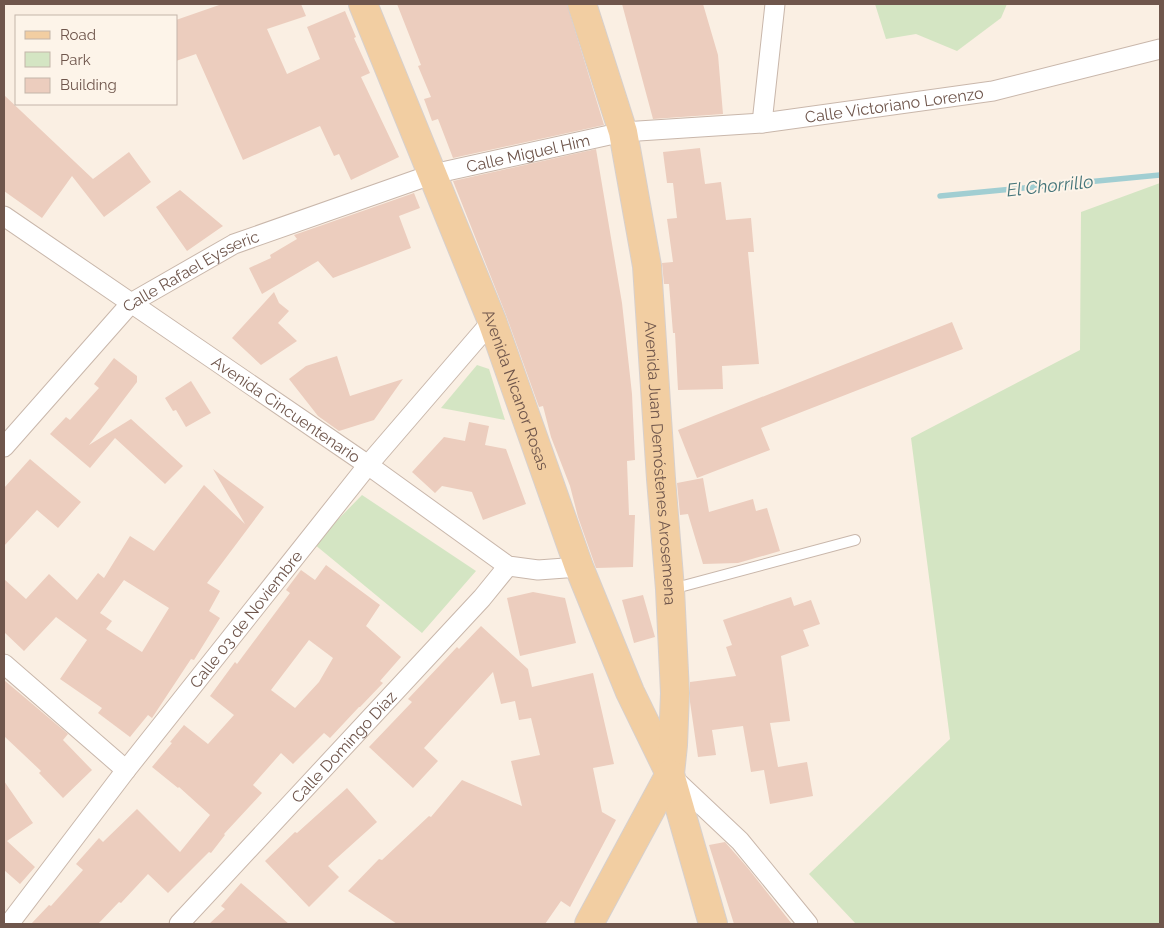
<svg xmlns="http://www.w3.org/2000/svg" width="1164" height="928" viewBox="0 0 1164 928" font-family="Raleway,sans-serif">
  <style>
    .green { fill: #d4e5c3 }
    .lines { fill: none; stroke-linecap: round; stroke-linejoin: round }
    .stream { stroke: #a1ced2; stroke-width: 5.5 }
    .building { fill: #eccdbe; fill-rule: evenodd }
    .lane-casing { stroke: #c9b7ab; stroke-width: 12 }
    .street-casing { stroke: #c9b7ab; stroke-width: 21 }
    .primary-casing { stroke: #d7d0cd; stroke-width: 30 }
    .lane { stroke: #fff; stroke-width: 10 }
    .street { stroke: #fff; stroke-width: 19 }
    .primary { stroke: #f2cea2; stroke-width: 28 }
    .labels { text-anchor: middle; stroke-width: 4; stroke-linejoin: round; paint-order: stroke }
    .street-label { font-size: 16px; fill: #6f564c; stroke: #fdf4e9 }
    .water-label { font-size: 18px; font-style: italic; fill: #45757a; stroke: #fdf4e9 }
  </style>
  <rect width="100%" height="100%" fill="#faefe3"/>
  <!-- green -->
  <path class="green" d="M875 4H1007L1001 18 957 51 916 34 886 39Z
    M1160 183V924H856L809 874 950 739 911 438 1080 350 1081 212Z
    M477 365 489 369 505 420 441 408Z
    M362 495 476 571 422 633 314 544Z"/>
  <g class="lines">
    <!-- stream -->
    <path class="stream" d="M940 196 1160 175"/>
  </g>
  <!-- building -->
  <path class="building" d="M222 4H301L306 16 267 29 287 74 320 59 307 27 345 11 356 37 354 38 370 73 361 77 399 157 351 180 339 154 334 156 320 126 243 160 196 54 176 61V20Z
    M397 4H567L604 125 453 158 438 119 432 121 424 99 431 97 418 66 421 65Z
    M622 4H703L718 55 723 114 653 119Z
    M4 95 93 179 129 152 151 182 104 217 72 176 42 218 4 191Z
    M700 148 705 184 721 182 726 220 751 218 754 252H748L759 364 722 366 723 389 678 390 675 333H673L669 284H664L662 263 673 262 667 219 677 218 673 183H667L663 152Z
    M596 149 622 303 632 394 635 460 627 461 629 515H635L633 567 596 568 578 517 570 486 551 437 543 406 539 407 506 315 453 181Z
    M180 190 223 226 187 251 156 207Z
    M414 193 420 208 399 216 411 248 333 278 318 261 262 294 249 268 271 258 270 255 297 239 294 235Z
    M274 292 279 303 289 311 278 323 297 341 261 365 232 338Z
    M952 322 963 349 761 428 770 450 697 478 678 430Z
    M337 356 350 396 403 379 374 420 339 431 318 416 289 379 306 366Z
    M114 358 137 376V382L89 445 131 419 183 466 165 484 115 438 90 468 50 434 66 417 70 420 99 388 94 384Z
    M191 381 211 413 186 427 176 410 173 411 165 398Z
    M469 422 489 426 485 445 506 449 526 504 483 520 472 492 442 486 435 493 412 472 444 437 465 441Z
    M30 459 81 502 58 528 37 510 4 546V488Z
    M213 469 264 507 207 583 220 591 209 611 220 618 194 660 191 659 152 718 148 715 130 737 98 713 102 708 60 679 87 640 56 617 24 651 4 632V579L26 599 49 574 77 600 98 573 104 578 130 536 154 551 204 485 245 524ZM124 580 169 608 142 652 106 629 112 621 100 613Z
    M703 478 709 512 753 499 756 511 767 508 780 551 738 563 703 564 688 514 680 515 677 483Z
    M326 565 380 605 366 626 401 657 380 681 383 683 360 707H359L330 738 324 733 293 764 281 753 253 785 262 793 224 834 225 835 211 853 209 852 168 893 148 874 121 903 119 902 98 924H31L49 905 51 906 83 870 76 864 99 838 103 842 137 809 180 852 210 815 179 787 178 788 152 767 172 743 170 742 184 725 208 744 234 715 210 696 235 662 237 664 290 593 286 590 301 570 315 580ZM309 640 333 658 319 682 295 708 271 690Z
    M533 592 565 598 576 643 520 656 507 598Z
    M643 595 655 637 634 643 622 600Z
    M791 597 794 606 811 600 820 624 803 630 809 646 781 656 790 721 770 723 778 767 807 762 813 796 770 804 764 770 751 772 743 726 712 730 716 755 698 757 690 702V682L736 676 726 647 732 645 723 620Z
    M481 626 528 669 532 687 593 673 614 764 593 768 602 812 616 820 570 907 561 901 545 924H397L348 891 379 859 382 860 429 816 431 817 462 780 522 806 511 761 540 755 531 718 519 720 515 701 501 704 493 672 424 748 438 761 413 788 369 747 412 702 408 699 457 647 459 649Z
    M4 680 68 734 63 740 92 770 63 798 39 773 41 771 4 736Z
    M4 781 33 823 7 841 35 867 20 884 4 870Z
    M347 788 377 822 328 866 339 877 309 907 265 861 295 832 297 833Z
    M725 842 747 867 792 924H734L709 845Z
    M241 883 289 924H209L225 909 221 906Z"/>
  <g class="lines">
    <!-- lane casing -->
    <g class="lane-casing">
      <path id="lane" d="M672 589 855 540"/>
    </g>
    <!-- street casing -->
    <g class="street-casing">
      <g id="street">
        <path d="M762 123 775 4"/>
        <path id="s1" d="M4 216 368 465 508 566 538 570 579 567"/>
        <path id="s2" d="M4 447 131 303 234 244 419 179 433 174 623 132 762 123 993 91 1160 49"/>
        <path d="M4 664 126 770"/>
        <path d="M672 777 740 841 808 924"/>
        <path id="s3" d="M9 924 126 770 368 465 492 321"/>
        <path id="s4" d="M179 924 482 598 508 566"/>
      </g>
    </g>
    <!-- primary casing -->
    <g class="primary-casing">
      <g id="primary">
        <path id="s5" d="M363 4 492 321 579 567 630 692 670 774"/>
        <path id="s6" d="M582 4 623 132 647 266 661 479 670 589 675 693 673 745 670 774 713 924"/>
        <path d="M589 924 670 774"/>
      </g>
    </g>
    <!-- lane -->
    <use href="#lane" class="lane"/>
    <!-- street -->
    <use href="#street" class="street"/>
    <!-- primary -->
    <use href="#primary" class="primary"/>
  </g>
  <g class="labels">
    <!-- street labels -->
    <g class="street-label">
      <text dy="6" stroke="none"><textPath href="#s2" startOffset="989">Calle Victoriano Lorenzo</textPath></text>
      <text dy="6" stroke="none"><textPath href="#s2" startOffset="619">Calle Miguel Him</textPath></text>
      <text dy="6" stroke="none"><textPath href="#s2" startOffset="260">Calle Rafael Eysseric</textPath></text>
      <text dy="6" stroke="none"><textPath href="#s5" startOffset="415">Avenida Nicanor Rosas</textPath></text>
      <text dy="6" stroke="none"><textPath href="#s1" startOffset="342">Avenida Cincuentenario</textPath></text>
      <text dy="6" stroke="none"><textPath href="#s6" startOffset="468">Avenida Juan Demóstenes Arosemena</textPath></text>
      <text dy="6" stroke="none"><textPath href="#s3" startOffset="386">Calle 03 de Noviembre</textPath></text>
      <text dy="6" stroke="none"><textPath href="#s4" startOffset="242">Calle Domingo Díaz</textPath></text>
    </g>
    <!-- water labels -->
    <g class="water-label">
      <text transform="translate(1050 186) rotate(-6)" y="6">El Chorrillo</text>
    </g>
  </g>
  <!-- border -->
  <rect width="1164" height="928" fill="none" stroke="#6f564c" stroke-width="10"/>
  <!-- legend -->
  <rect x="15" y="15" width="162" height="90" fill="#fdf4e9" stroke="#c4b5aa"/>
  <rect x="25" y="31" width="25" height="8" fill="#f2cea2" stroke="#c4b5aa"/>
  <text x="60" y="40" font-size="15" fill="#6f564c">Road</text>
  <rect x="25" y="52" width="25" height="15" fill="#d4e5c3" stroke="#c4b5aa"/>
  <text x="60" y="65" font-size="15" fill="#6f564c">Park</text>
  <rect x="25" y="78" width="25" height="15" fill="#eccdbe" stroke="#c4b5aa"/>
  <text x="60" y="90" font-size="15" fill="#6f564c">Building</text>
</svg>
